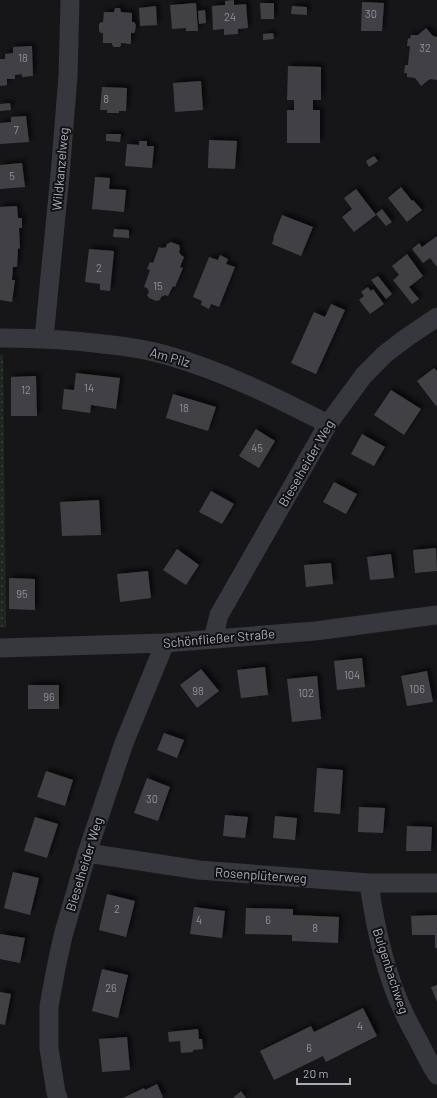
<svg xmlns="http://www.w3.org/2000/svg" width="437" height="1098" viewBox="0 0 437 1098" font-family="Barlow,sans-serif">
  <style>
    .park { fill: url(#park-dots) }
    .building { fill: #404145; filter: url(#shadow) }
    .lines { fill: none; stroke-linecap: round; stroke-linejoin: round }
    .minor { stroke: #37383d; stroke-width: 19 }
    .labels { text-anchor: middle; stroke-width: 4; stroke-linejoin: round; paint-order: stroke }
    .number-label { font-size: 11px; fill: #8e929b }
    .street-label { font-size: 13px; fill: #a8adb8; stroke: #111113 }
  </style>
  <defs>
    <pattern id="park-dots" width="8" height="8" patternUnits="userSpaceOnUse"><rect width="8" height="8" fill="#1e261f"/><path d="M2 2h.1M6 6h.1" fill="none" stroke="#3c433d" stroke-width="1.8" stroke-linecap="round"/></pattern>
    <filter id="shadow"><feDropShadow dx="3.5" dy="-3.5" stdDeviation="2" flood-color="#0009"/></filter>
  </defs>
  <rect width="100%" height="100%" fill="#161618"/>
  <!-- park -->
  <path class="park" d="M0 355H3L6 628 0 627Z"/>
  <!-- building -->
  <path class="building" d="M234 0V5L246 4 248 28 238 29V34L224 35V29L213 30 212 6 225 5V1Z
    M362 2 384 3 382 31H361Z
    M196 3 198 31H186V28L172 29 170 5Z
    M260 3H274V19H261Z
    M156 6 157 25 140 26 139 8Z
    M292 6 307 7V15L291 14Z
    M115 8H120L121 12 132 13V22H134L136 25 135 31 134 33H131V44L121 43V46L119 47H114L112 45V43H103V33H101L99 31V24L101 22H103L104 12H114Z
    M205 10 206 23 199 24 198 11Z
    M426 28 433 36 437 37V80L430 79 421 86 415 78 407 77V73H404L405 65H408L410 46H407L408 38 410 39 411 35H418Z
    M273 33 274 39 263 40V34Z
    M32 46 33 76 22 77V74L15 75V79H7V85L0 86V59H5V54L13 53V47Z
    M288 66 321 67V100H313V110H320V143H287V110H294V100H287Z
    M201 81 203 110 175 112 173 83Z
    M102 87 127 88 126 111H119V113H107V110H100Z
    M10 103 11 110 0 111V104Z
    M26 116 29 142 0 144V123L11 122V117Z
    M106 134H121L120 142 106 141Z
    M209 140 237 141 235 169 208 168Z
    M139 141H147V146H154L152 168 125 166 127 144 139 145Z
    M374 156 378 161 369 167 366 161Z
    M22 163 25 187 0 189V165Z
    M95 177 110 178 109 189 126 190 124 212 92 209Z
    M401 187 412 201 413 200 422 210 407 222 388 198Z
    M356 189 376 215 354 232 342 217 352 209 344 198Z
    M17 206 18 218H22V228H19L20 249 18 248 17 267H13L12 280H15L12 302 0 300V207Z
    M382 209 392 222 386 226 376 214Z
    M282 215 313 227 301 256 272 244 274 238H273Z
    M114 229 129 230V238L113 237Z
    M437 236V267L430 258 423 263 412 249 419 243 422 247Z
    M171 242 179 245 180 249 179 252 181 255 184 257 180 267 183 268 175 287 173 286 168 296 165 295 161 297 160 300 156 301 149 298 147 295 149 292 147 288 144 287 150 270 147 269 150 262 153 263 159 247 162 248 166 247 167 244Z
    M89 249 114 251 110 291 100 290V284L85 282Z
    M407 254 423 276 409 287 419 299 412 304 393 280 399 275 392 266Z
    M220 255 228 259 226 264 235 267 219 307 211 304 209 309 201 305 202 301 193 297 209 257 218 260Z
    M378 276 392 294 386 299 371 280Z
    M368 287 371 291 373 289 384 304 370 314 359 300 364 296 361 292Z
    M331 304 345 310 316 374 291 363 314 312 325 317Z
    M434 368 437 371V405L436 406 417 381Z
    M76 373 120 378 116 409 91 405 90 413 62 409 64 389 74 390Z
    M36 376 37 416H11V377Z
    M391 390 421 409 404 435 374 415Z
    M173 394 216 407 208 431 166 418Z
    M256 429 275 441 259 468 239 456Z
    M362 434 385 447 374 466 351 454Z
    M334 482 357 494 346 514 323 502Z
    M211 491 234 504 222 524 199 512Z
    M99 500 101 535 62 536 60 502Z
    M436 548 437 571 415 573 413 550Z
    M177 549 199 565 186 585 163 570Z
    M391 554 394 578 370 580 367 557Z
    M331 563 333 584 306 587 304 565Z
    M148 571 151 598 120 602 117 574Z
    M9 578 35 579V610L9 609Z
    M362 658 365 687 337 690 334 661Z
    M265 667 268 695 241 698 237 670Z
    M201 669 219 691 197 708 180 685Z
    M427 671 433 702 407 706 401 676Z
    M317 676 321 719 292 722 287 679Z
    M28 685H59V709H28Z
    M164 733 184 740 177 758 157 750Z
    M317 768 343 770 340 814 314 812Z
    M46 771 73 780 65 806 37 797Z
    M147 778 170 787 158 821 134 813Z
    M359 807 385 808 383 833 358 832Z
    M225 815 248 817 245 838 223 836Z
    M275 816 297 818 295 840 273 838Z
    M35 817 58 824 47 858 24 851Z
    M407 826 432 827 431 851H406Z
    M13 872 39 878 30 915 4 908Z
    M107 894 135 901 126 937 99 930Z
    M194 907 225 911 222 938 190 934Z
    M246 908 293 909V915L339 917 338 943 292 941V935L245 934Z
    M437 915V948H435V935H412L411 916Z
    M0 934 25 938 20 963 0 959Z
    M102 969 128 975 118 1018 92 1011Z
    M437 985V1002L431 987Z
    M0 992 11 994 5 1025 0 1024Z
    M363 1008 377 1036 326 1062 323 1056 274 1080 260 1051 311 1026 314 1032Z
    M198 1029 199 1039H202L203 1049 193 1050V1052L181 1053 180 1041 169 1042 168 1032Z
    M127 1037 130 1070 102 1072 99 1039Z
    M157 1084 163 1097 162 1098H123L144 1088 145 1090Z
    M241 1091 246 1098H233Z"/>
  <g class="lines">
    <!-- minor -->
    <path class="minor" d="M0 338C38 338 75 340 112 345 130 347 148 350 166 355 223 371 275 397 328 424
      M44 338 60 175 68 76 70 0
      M213 639 219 615 328 424 364 375 385 354 406 338 437 317
      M0 648 165 643 315 631 437 615
      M87 853 199 870 369 883H437
      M369 883C375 927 385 973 404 1013 408 1022 413 1031 418 1040 424 1052 430 1064 437 1075
      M58 1098 56 1093 49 1048V1006L56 968 63 936 87 853 124 743 165 643"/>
  </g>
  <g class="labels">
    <!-- number labels -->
    <g class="number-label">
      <text x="371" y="18">30</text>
      <text x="230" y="21">24</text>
      <text x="425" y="52">32</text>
      <text x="23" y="62">18</text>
      <text x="106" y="103">8</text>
      <text x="16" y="134">7</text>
      <text x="12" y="180">5</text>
      <text x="99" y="272">2</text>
      <text x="158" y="290">15</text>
      <text x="89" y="392">14</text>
      <text x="26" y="394">12</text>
      <text x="184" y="412">18</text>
      <text x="257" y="452">45</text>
      <text x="22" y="598">95</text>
      <text x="352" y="679">104</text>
      <text x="417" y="693">106</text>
      <text x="198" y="695">98</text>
      <text x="306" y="697">102</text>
      <text x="49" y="701">96</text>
      <text x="152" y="803">30</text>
      <text x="117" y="913">2</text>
      <text x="199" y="924">4</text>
      <text x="268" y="924">6</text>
      <text x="315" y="932">8</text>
      <text x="111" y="992">26</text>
      <text x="360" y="1030">4</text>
      <text x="309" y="1052">6</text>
    </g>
    <!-- street labels -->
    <g class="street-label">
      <text transform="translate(60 169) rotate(-85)" y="5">Wildkanzelweg</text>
      <text transform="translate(170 357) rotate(16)" y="5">Am Pilz</text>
      <text transform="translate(306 463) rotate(-60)" y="5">Bieselheider Weg</text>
      <text transform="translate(219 638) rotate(-5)" y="5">Schönfließer Straße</text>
      <text transform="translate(84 864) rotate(-73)" y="5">Bieselheider Weg</text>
      <text transform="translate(261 875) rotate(4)" y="5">Rosenplüterweg</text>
      <text transform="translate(391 971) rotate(72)" y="5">Bulgenbachweg</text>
    </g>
  </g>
  <!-- scale -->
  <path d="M297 1078v6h53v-6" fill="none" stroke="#a8adb8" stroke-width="2"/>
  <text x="303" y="1078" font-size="12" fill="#a8adb8" stroke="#111113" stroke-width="3" paint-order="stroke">20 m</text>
</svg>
